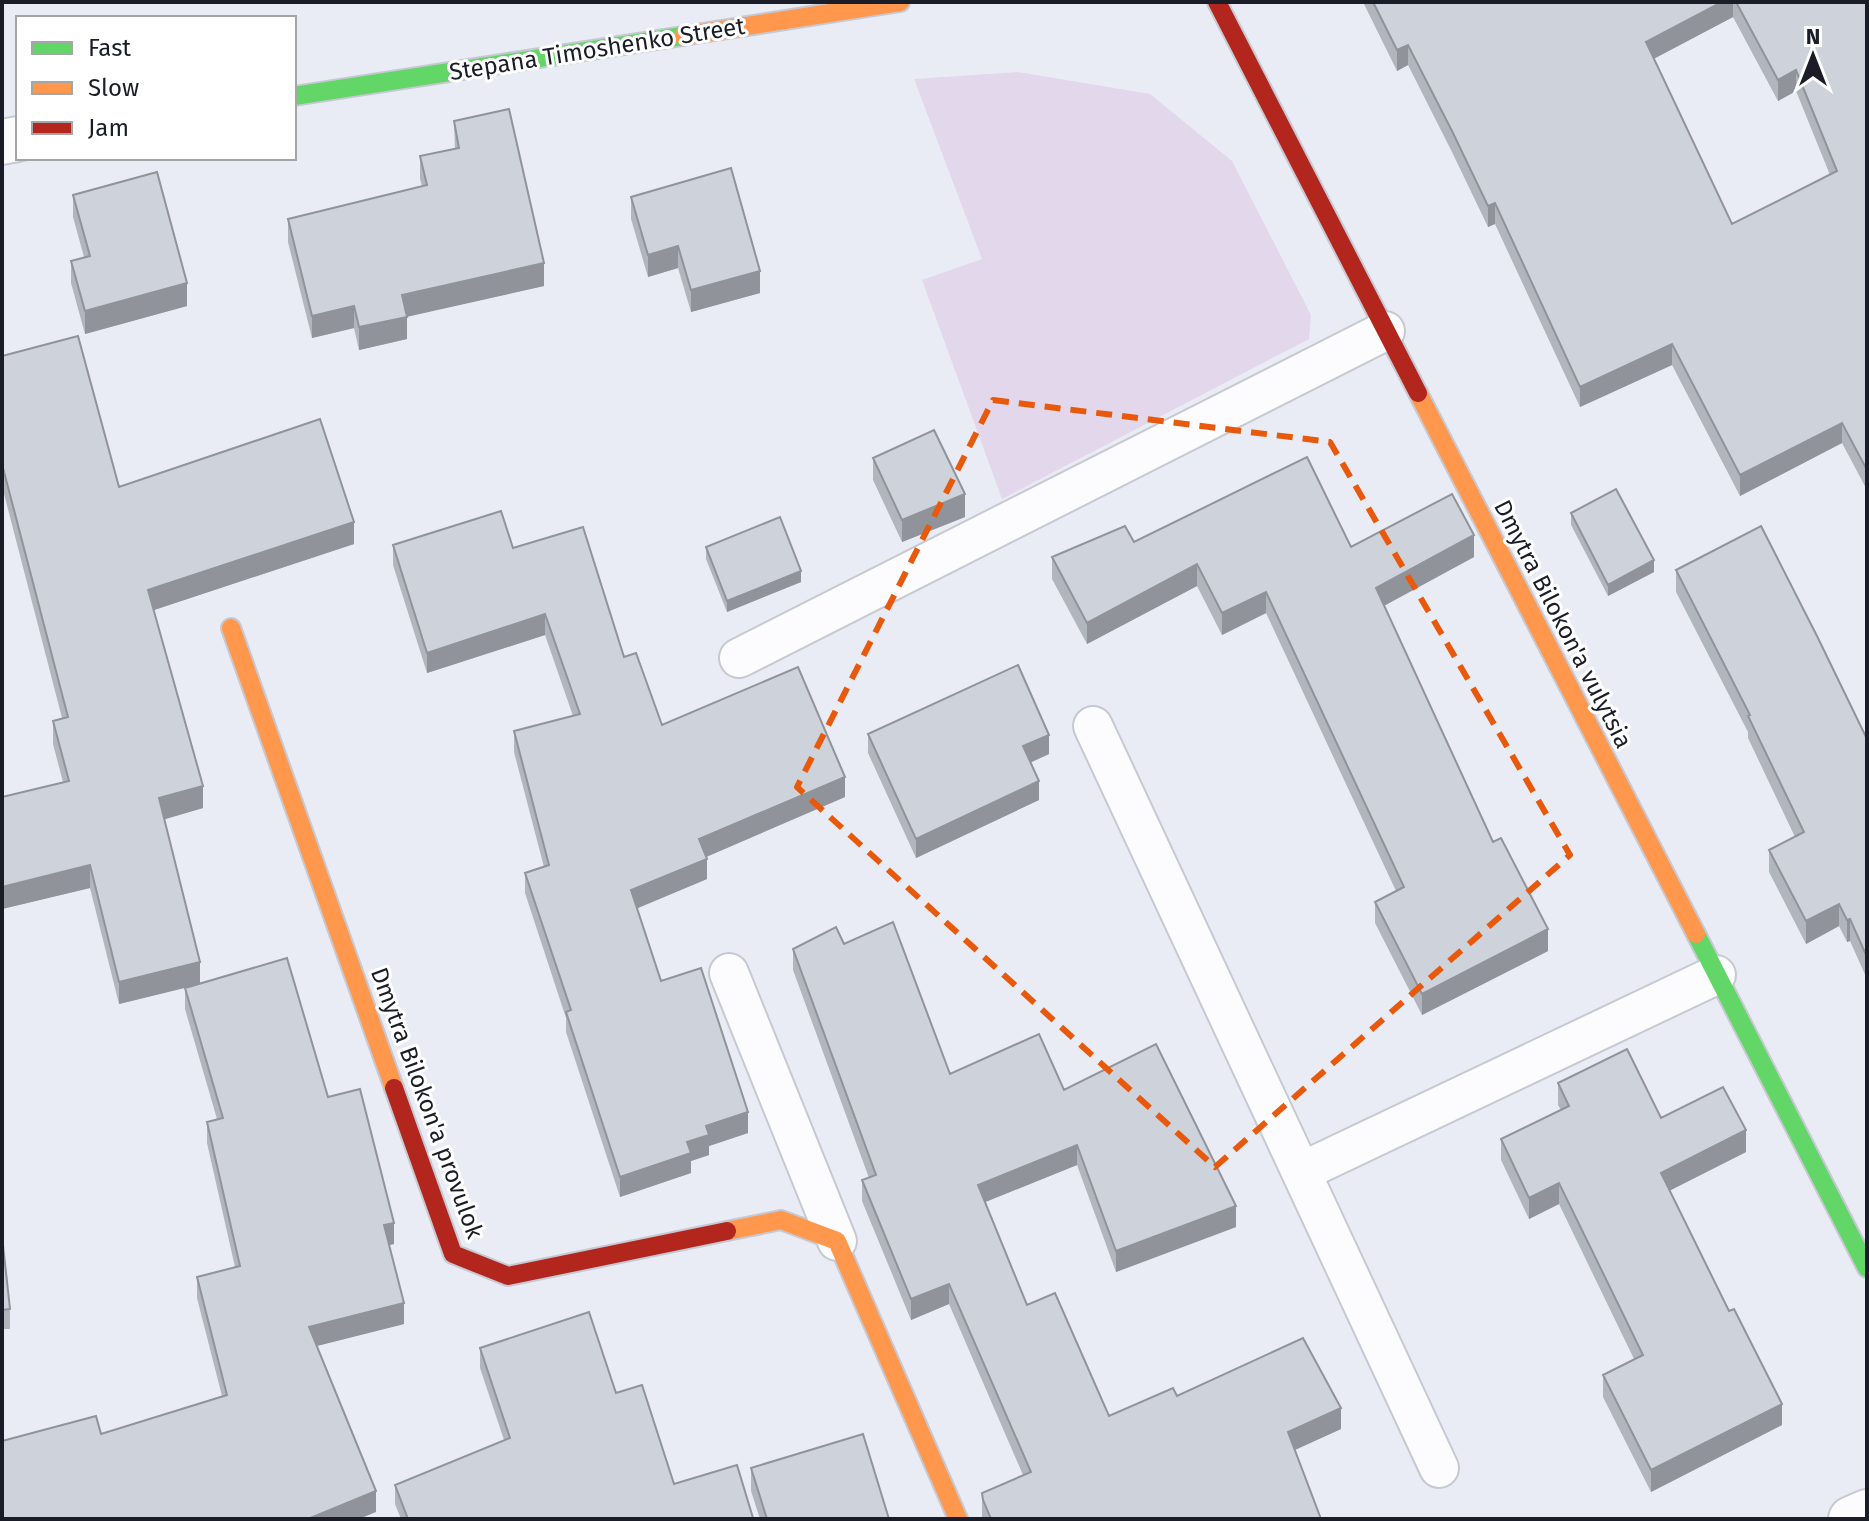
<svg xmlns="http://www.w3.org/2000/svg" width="1869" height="1521" viewBox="0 0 1869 1521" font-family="'Fira Sans',sans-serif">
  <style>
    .green { fill: #e2d7eb }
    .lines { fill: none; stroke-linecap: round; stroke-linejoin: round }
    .lane-casing { stroke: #c7c9d2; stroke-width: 42 }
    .street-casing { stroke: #c7c9d2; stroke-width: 48 }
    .fast-casing { stroke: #c7c9d2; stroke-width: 22 }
    .slow-casing { stroke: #c7c9d2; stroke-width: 22 }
    .jam-casing { stroke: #c7c9d2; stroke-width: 22 }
    .lane { stroke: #fcfcfe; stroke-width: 38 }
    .street { stroke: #fcfcfe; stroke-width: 44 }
    .fast { stroke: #63d668; stroke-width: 18 }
    .slow { stroke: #ff974d; stroke-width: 18 }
    .jam { stroke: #b3261e; stroke-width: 18 }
    .wall { fill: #b1b5bc; fill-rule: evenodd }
    .shaded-wall { fill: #909399 }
    .building { fill: #ced2db; stroke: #909399; stroke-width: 2 }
    .marked { fill: none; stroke: #e8590c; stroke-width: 6; stroke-dasharray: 16 10; stroke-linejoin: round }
    .labels { text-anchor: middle; stroke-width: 6; stroke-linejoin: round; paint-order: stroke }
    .street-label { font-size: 24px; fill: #1a1d27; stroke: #fff }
  </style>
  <rect width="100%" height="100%" fill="#eaecf5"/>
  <!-- green -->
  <path class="green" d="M1018 72 1150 94 1232 161 1311 315 1309 339 1002 499 922 280 982 259 914 79Z"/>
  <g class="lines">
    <!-- lane casing -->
    <g class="lane-casing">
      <path id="lane" d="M739 658 1385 331
        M1093 726 1439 1468
        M729 973 837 1241
        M1301 1172 1716 975"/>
    </g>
    <!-- street casing -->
    <g class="street-casing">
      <path id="street" d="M2 142 18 139
        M1851 1519 1867 1512"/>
    </g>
    <!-- fast casing -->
    <g class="fast-casing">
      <path id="fast" d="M294 96 683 36
        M1696 934 1867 1268"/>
    </g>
    <!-- slow casing -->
    <g class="slow-casing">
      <path id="slow" d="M683 36 900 2
        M1418 393 1696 934
        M231 628 394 1088
        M727 1231 781 1220 837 1241 958 1519"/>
    </g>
    <!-- jam casing -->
    <g class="jam-casing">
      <path id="jam" d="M1217 2 1418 393
        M394 1088 453 1254 508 1276 727 1231"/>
    </g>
    <!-- lane -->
    <use href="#lane" class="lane"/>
    <!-- street -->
    <use href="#street" class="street"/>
    <!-- fast -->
    <use href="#fast" class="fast"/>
    <!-- slow -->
    <use href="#slow" class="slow"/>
    <!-- jam -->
    <use href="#jam" class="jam"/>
  </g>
  <!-- wall -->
  <path class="wall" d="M1363 2H1867V490L1842 443 1740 496 1672 365 1580 407 1495 224 1488 227 1452 152 1408 65 1397 71ZM1733 17 1778 101 1796 91 1830 175 1732 224 1653 59Z
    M454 121 544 286 407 316V339L359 350 354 328 312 338 288 242V219L422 186 420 179V156L455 149Z
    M73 195 187 306 85 334 71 283V261L84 257 73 217Z
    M631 197 760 293 691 312 678 268 648 277 631 219Z
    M2 356 119 487 354 544 154 610 203 808 164 819 200 983 328 1097 394 1244 389 1245 404 1324 316 1346 376 1512 101 1434 222 1396 197 1298V1277L235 1267 207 1143V1122L217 1119 185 1009V988L119 1004 90 888 2 909V797L63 782 53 744V721L62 718 2 486Z
    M873 458 965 517 902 542 873 480Z
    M1571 513 1654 572 1608 596 1571 525Z
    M1134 542 1351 547 1474 557 1384 606 1493 842 1548 951 1422 1015 1375 923V902L1396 891 1266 613 1222 635 1197 586 1087 644 1052 579V557Z
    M393 545 513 548 624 657 662 725 845 797 706 857 707 879 637 908 661 981 748 1133 709 1146V1155L691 1161V1173L620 1197 566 1032V1018L525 893V873L544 867 514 752V731L573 716 545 635 427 673 393 565Z
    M706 547 801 582 727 612 706 559Z
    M1676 570 1867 739V979L1850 941 1847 942 1839 926 1806 944 1769 872V850L1795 837 1748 738V732L1676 592Z
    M868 734 1049 754 1031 762 1039 800 916 858 868 753Z
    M844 944 950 1074 1064 1090 1236 1227 1116 1272 1077 1165 985 1202 1027 1305 1109 1416 1177 1396 1341 1429 1295 1450 1321 1519H982V1493L1023 1475 949 1304 911 1320 862 1201V1180L869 1178 793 970V949Z
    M1558 1083 1661 1118 1746 1152 1669 1191 1782 1425 1651 1492 1603 1397V1375L1634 1359 1559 1204 1529 1219 1501 1160V1139L1561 1110 1558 1105Z
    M2 1236 10 1309V1329H2Z
    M480 1348 616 1393 674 1484 753 1519H401L395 1504V1485L504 1440 480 1368Z
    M751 1468 889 1519H760L751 1491Z"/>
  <!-- shaded-wall -->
  <path class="shaded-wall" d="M1722 2H1733V17L1646 63V42Z
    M1408 45V65L1397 71V50Z
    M1796 70V91L1778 101V80Z
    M1495 203V224L1488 227V206Z
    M678 246V268L648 277V255Z
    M544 263V286L402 318V295Z
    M760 271V293L691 312V290Z
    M187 283V306L85 334V311Z
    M354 306V328L312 338V316Z
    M407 317V339L359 350V327Z
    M1672 344V365L1580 407V387Z
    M1842 423V443L1740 496V475Z
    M965 494V517L902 542V520Z
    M354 522V544L148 612V590Z
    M1474 535V557L1376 610V588Z
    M1654 560V572L1608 596V585Z
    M1197 564V586L1087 644V623Z
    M801 571V582L727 612V601Z
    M1266 592V613L1222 635V613Z
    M545 614V635L427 673V653Z
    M1049 735V754L1023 766V746Z
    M845 777V797L699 860V839Z
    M1039 781V800L916 858V839Z
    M203 786V808L159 821V798Z
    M707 859V879L631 911V890Z
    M90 865V888L2 909V887Z
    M1839 904V926L1806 944V921Z
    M1850 919V941L1847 942V920Z
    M1548 929V951L1422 1015V994Z
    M200 962V984L119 1004V982Z
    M748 1112V1133L709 1146V1155L691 1161V1173L620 1197V1177L687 1142 706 1126Z
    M1746 1130V1152L1661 1195V1173Z
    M1077 1145V1165L978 1205V1185Z
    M1559 1183V1204L1529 1219V1198Z
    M1236 1206V1227L1116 1272V1251Z
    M394 1223V1244L384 1246V1225Z
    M949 1284V1304L911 1320V1299Z
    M404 1303V1324L309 1348V1327Z
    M1782 1404V1425L1651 1492V1470Z
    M1341 1408V1429L1288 1453V1432Z
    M376 1491V1512L359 1519H308Z"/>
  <!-- building -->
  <path class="building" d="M1373 2H1722L1646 42 1732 224 1837 171 1796 70 1778 80 1736 2H1867V470L1842 423 1740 475 1672 344 1580 387 1495 203 1488 206 1452 131 1408 45 1397 50Z
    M509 109 544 263 402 295 407 317 359 327 354 306 312 316 288 219 427 185 420 156 459 148 454 121Z
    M731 168 760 271 691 290 678 246 648 255 631 197Z
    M157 172 187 283 85 311 71 261 90 256 73 195Z
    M78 336 119 487 320 419 354 522 148 590 203 786 159 798 200 962 119 982 90 865 2 887V797L69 781 53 721 68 717 2 464V356Z
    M934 430 965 494 902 520 873 458Z
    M1307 457 1351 547 1452 494 1474 535 1376 588 1493 842 1501 838 1548 929 1422 994 1375 902 1404 887 1266 592 1222 613 1197 564 1087 623 1052 557 1125 526 1134 542Z
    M1616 489 1654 560 1608 585 1571 513Z
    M501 511 513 548 583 527 624 657 636 653 662 725 798 667 845 777 699 839 707 859 631 890 661 981 701 968 748 1112 706 1126 709 1135 687 1142 691 1153 620 1177 566 1012 571 1010 525 873 549 865 514 731 580 714 545 614 427 653 393 545Z
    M780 517 801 571 727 601 706 547Z
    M1761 526 1817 636 1867 739V957L1850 919 1847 920 1839 904 1806 921 1769 850 1804 832 1748 716 1750 715 1676 570Z
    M1018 665 1049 735 1023 746 1039 781 916 839 868 734Z
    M893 922 950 1074 1039 1034 1064 1090 1156 1044 1236 1206 1116 1251 1077 1145 978 1185 1027 1305 1055 1293 1109 1416 1173 1388 1177 1396 1303 1338 1341 1408 1288 1432 1321 1519H991L983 1500 982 1493 1031 1472 949 1284 911 1299 862 1180 876 1175 793 949 836 927 844 944Z
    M287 958 328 1097 360 1089 394 1223 384 1225 404 1303 309 1327 376 1491 308 1519H2V1441L96 1416 101 1434 227 1395 197 1277 240 1266 207 1122 223 1118 185 988Z
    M1627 1049 1661 1118 1723 1087 1746 1130 1661 1173 1729 1311 1734 1309 1782 1404 1651 1470 1603 1375 1643 1355 1559 1183 1529 1198 1501 1139 1569 1106 1558 1083Z
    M2 1236 10 1309 2 1310Z
    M589 1312 616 1393 642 1385 674 1484 737 1465 753 1518 408 1519 395 1485 510 1438 480 1348Z
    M863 1434 889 1519H767L751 1468Z"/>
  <!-- marked area -->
  <path class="marked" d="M993 400 1330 442 1570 855 1215 1167 797 787Z"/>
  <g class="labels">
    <!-- street labels -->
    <g class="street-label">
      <text transform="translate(597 49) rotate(-9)" y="8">Stepana Timoshenko Street</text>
      <text transform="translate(1563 624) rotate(63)" y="8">Dmytra Bilokon'a vulytsia</text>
      <text transform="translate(427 1103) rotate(70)" y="8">Dmytra Bilokon'a provulok</text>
    </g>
  </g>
  <!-- border -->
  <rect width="1869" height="1521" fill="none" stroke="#1a1d27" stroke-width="8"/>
  <!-- legend -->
  <rect x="16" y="16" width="280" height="144" fill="#ffffff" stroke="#a3a5a9" stroke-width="2"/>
  <rect x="32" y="42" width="40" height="12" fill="#63d668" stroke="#a3a5a9" stroke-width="2"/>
  <text x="88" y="56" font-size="24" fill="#1a1d27">Fast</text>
  <rect x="32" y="82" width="40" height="12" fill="#ff974d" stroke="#a3a5a9" stroke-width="2"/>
  <text x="88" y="96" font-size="24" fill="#1a1d27">Slow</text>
  <rect x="32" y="122" width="40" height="12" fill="#b3261e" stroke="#a3a5a9" stroke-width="2"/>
  <text x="88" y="136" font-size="24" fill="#1a1d27">Jam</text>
  <!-- north arrow -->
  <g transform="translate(1813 56)" stroke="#ffffff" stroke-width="6" paint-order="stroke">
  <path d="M0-6L14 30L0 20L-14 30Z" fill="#1a1d27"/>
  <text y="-12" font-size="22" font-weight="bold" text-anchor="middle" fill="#1a1d27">N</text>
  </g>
</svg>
